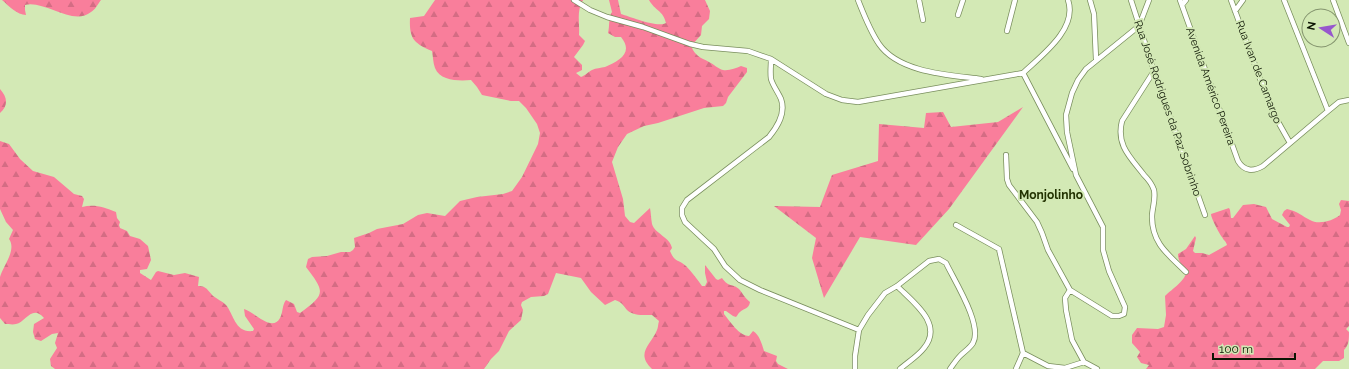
<svg xmlns="http://www.w3.org/2000/svg" width="1349" height="369" viewBox="0 0 1349 369" font-family="Raleway,sans-serif">
  <style>
    .forest { fill: url(#forest-firs) }
    .lines { fill: none; stroke-linecap: round; stroke-linejoin: round }
    .minor-casing { stroke: #798e5d; stroke-width: 6 }
    .minor { stroke: #fff; stroke-width: 4.5 }
    .labels { text-anchor: middle; stroke-width: 4; stroke-linejoin: round; paint-order: stroke }
    .street-label { font-size: 11px; fill: #0d1503; stroke: #d3e9b5 }
    .neighbourhood-label { font-size: 12px; font-weight: bold; fill: #223201; stroke: #d3e9b5 }
  </style>
  <defs>
    <pattern id="forest-firs" width="22" height="20" patternUnits="userSpaceOnUse"><rect width="22" height="20" fill="#f97e9b"/><path d="M5 1l3.5 6h-7zM16 11l3.5 6h-7z" fill="#d46c84"/></pattern>
  </defs>
  <rect width="100%" height="100%" fill="#d3e9b5"/>
  <!-- forest -->
  <path class="forest" d="M2 0H101C98 4 95 10 91 12 73 27 45 0 25 5V10L26 15C17 15 9 6 2 0Z
    M435 0H583C576 12 580 22 579 35L585 41 583 45 574 57 582 65V70L576 73 581 77C586 75 588 72 592 70 596 68 601 68 605 67 619 61 634 53 621 37H615L608 33C610 26 608 18 612 12L609 0H618L621 14C631 17 658 28 666 23 663 10 655 11 649 0H705L710 11 709 19 702 26 701 35 691 46C696 57 700 57 709 62 714 64 718 69 723 70 729 71 736 68 741 66L747 68V72L728 97 726 103 723 106 704 108 658 123 644 126 627 134 618 147 612 162 623 199 625 216 630 222 634 223 650 208C651 213 651 219 652 224 655 234 670 237 672 248L670 251C675 263 678 259 686 266 692 272 697 279 702 286H705L707 282 705 273V265L716 279 718 280 722 278C729 288 732 283 739 289 743 294 745 298 750 302 749 309 744 308 740 312 738 313 738 315 736 317L733 316 726 311H724V314C730 321 739 336 749 336L753 331C759 334 762 344 764 351L777 356 776 361 778 364 788 369H652C635 353 651 345 657 330 658 328 658 324 659 321L652 315C644 315 633 316 627 310 622 304 623 303 615 300L605 305 591 292 581 278 556 273 548 294 544 296 531 297 522 302 521 305 523 310 521 320 509 331 499 351 491 359 484 369H55L51 366 50 359 57 348 55 343 58 333 52 334 41 341 35 339 33 332 34 324 44 318C32 304 26 322 16 324 13 325 8 324 5 324L0 318C0 308 0 287 0 277 3 266 17 250 9 239L13 230 6 222 0 209V141L9 144 20 159 33 171 54 177 74 194 82 196 84 199 82 207C94 204 104 207 116 212L117 218 120 222 119 225 120 228 127 231 130 236 140 239 148 246 151 260 147 269 140 270V273L151 280 156 272 158 271 174 275 185 273 199 277 198 286C200 286 202 286 204 287 208 289 210 293 213 296 217 299 222 301 226 305 234 315 235 333 253 331L254 329 245 316 244 309C253 311 272 333 280 318 283 313 282 305 286 300L294 304 297 312 300 313C326 294 325 292 306 267L308 259 312 257 327 256 341 252H350L353 250 355 247 354 238 369 233 377 229 403 224 418 215 427 213 445 216 460 201 477 197 503 194 512 191 522 177 538 144 540 133 537 124 526 108 519 101H511L482 95 477 87 471 80C459 81 440 81 435 68 433 63 433 56 432 51 414 43 409 39 410 18L424 16Z
    M0 89C7 97 9 105 0 113Z
    M1023 107 949 209 916 245 860 237 824 298 812 258 816 238 774 206 820 207 832 175 878 161 879 124 924 128 926 113 943 112 951 127 998 122Z
    M1341 200 1349 201V326L1346 329 1349 332C1349 339 1349 345 1344 350V358L1339 361H1323L1315 369H1146L1149 365 1141 363 1137 357 1140 352 1132 343V335L1137 328 1158 329 1164 327 1166 315 1165 296C1172 289 1187 280 1187 269 1181 266 1178 260 1178 254L1186 249 1195 236 1196 238 1193 251 1195 253H1202L1209 255 1227 245C1226 241 1224 241 1222 237 1219 233 1211 218 1211 214L1229 208 1230 210 1231 218H1233L1243 205 1254 204 1266 207 1272 219 1287 227H1289L1290 225 1282 215 1284 211 1287 209C1297 211 1302 216 1310 220 1318 225 1333 221 1340 215L1341 210 1339 204Z"/>
  <g class="lines">
    <!-- minor casing -->
    <g class="minor-casing">
      <path id="minor" d="M574 0 590 10 607 17 643 27 690 44 703 47 748 51 771 59C771 66 770 72 771 79 773 86 778 92 781 99 786 113 778 126 769 137L687 200 682 208V215L685 222 714 249 725 266 740 280 760 290 859 330
        M858 0C864 15 870 31 879 44 899 73 950 75 981 79
        M919 0 923 20
        M1090 0 1094 14 1096 59
        M1131 0 1154 71 1205 215
        M1180 0 1238 161C1244 171 1253 172 1263 166L1328 111 1339 102 1349 100
        M1231 0 1272 111 1290 143
        M1284 0 1328 111
        M1333 0 1349 43
        M1182 5 1186 0
        M1235 11 1243 0
        M958 15 963 0
        M1007 31 1015 0
        M771 59 826 94 842 100 858 102 1023 73
        M1154 71 1122 121C1116 145 1130 157 1144 175 1148 179 1152 184 1154 190 1156 200 1152 208 1152 217 1152 244 1169 255 1186 272
        M1023 73 1073 169
        M1023 73C1041 56 1078 29 1068 0
        M1006 155 1007 179 1009 185 1037 222 1042 233 1048 250 1070 290 1112 316H1119L1124 314 1125 307 1109 271 1103 250V227L1076 175 1067 132 1066 115 1072 93 1078 80 1086 69 1139 26 1149 0
        M956 225 999 249 1023 353 1048 366 1065 368 1084 362
        M897 286C913 302 944 324 924 348 918 356 908 362 900 369
        M1070 290 1065 298 1066 310 1072 340 1084 362 1097 369
        M855 369V356L859 330 868 315 885 293 897 286 929 261 939 259 946 263C954 280 983 325 973 343 970 348 964 352 960 356 956 360 953 365 950 369
        M1016 369 1023 353"/>
    </g>
    <!-- minor -->
    <use href="#minor" class="minor"/>
  </g>
  <g class="labels">
    <!-- street labels -->
    <g class="street-label">
      <text transform="translate(1259 72) rotate(69)" y="4">Rua Ivan de Camargo</text>
      <text transform="translate(1211 86) rotate(70)" y="4">Avenida Américo Pereira</text>
      <text transform="translate(1168 108) rotate(71)" y="4">Rua José Rodrigues da Paz Sobrinho</text>
    </g>
    <!-- neighbourhood labels -->
    <g class="neighbourhood-label">
      <text x="1051" y="199">Monjolinho</text>
    </g>
  </g>
  <!-- north arrow -->
  <g transform="translate(1321 28) rotate(282)"><circle r="19" fill="#d3e9b5" stroke="#84946e"/>
  <path d="M0-3L7 15L0 10L-7 15Z" fill="#9757cd"/>
  <text y="-6" font-size="11" font-weight="bold" text-anchor="middle" fill="#0d1503">N</text>
  </g>
  <!-- scale -->
  <path d="M1213 353v6h82v-6" fill="none" stroke="#0d1503" stroke-width="2"/>
  <text x="1219" y="353" font-size="12" fill="#0d1503" stroke="#d3e9b5" stroke-width="3" paint-order="stroke">100 m</text>
</svg>
